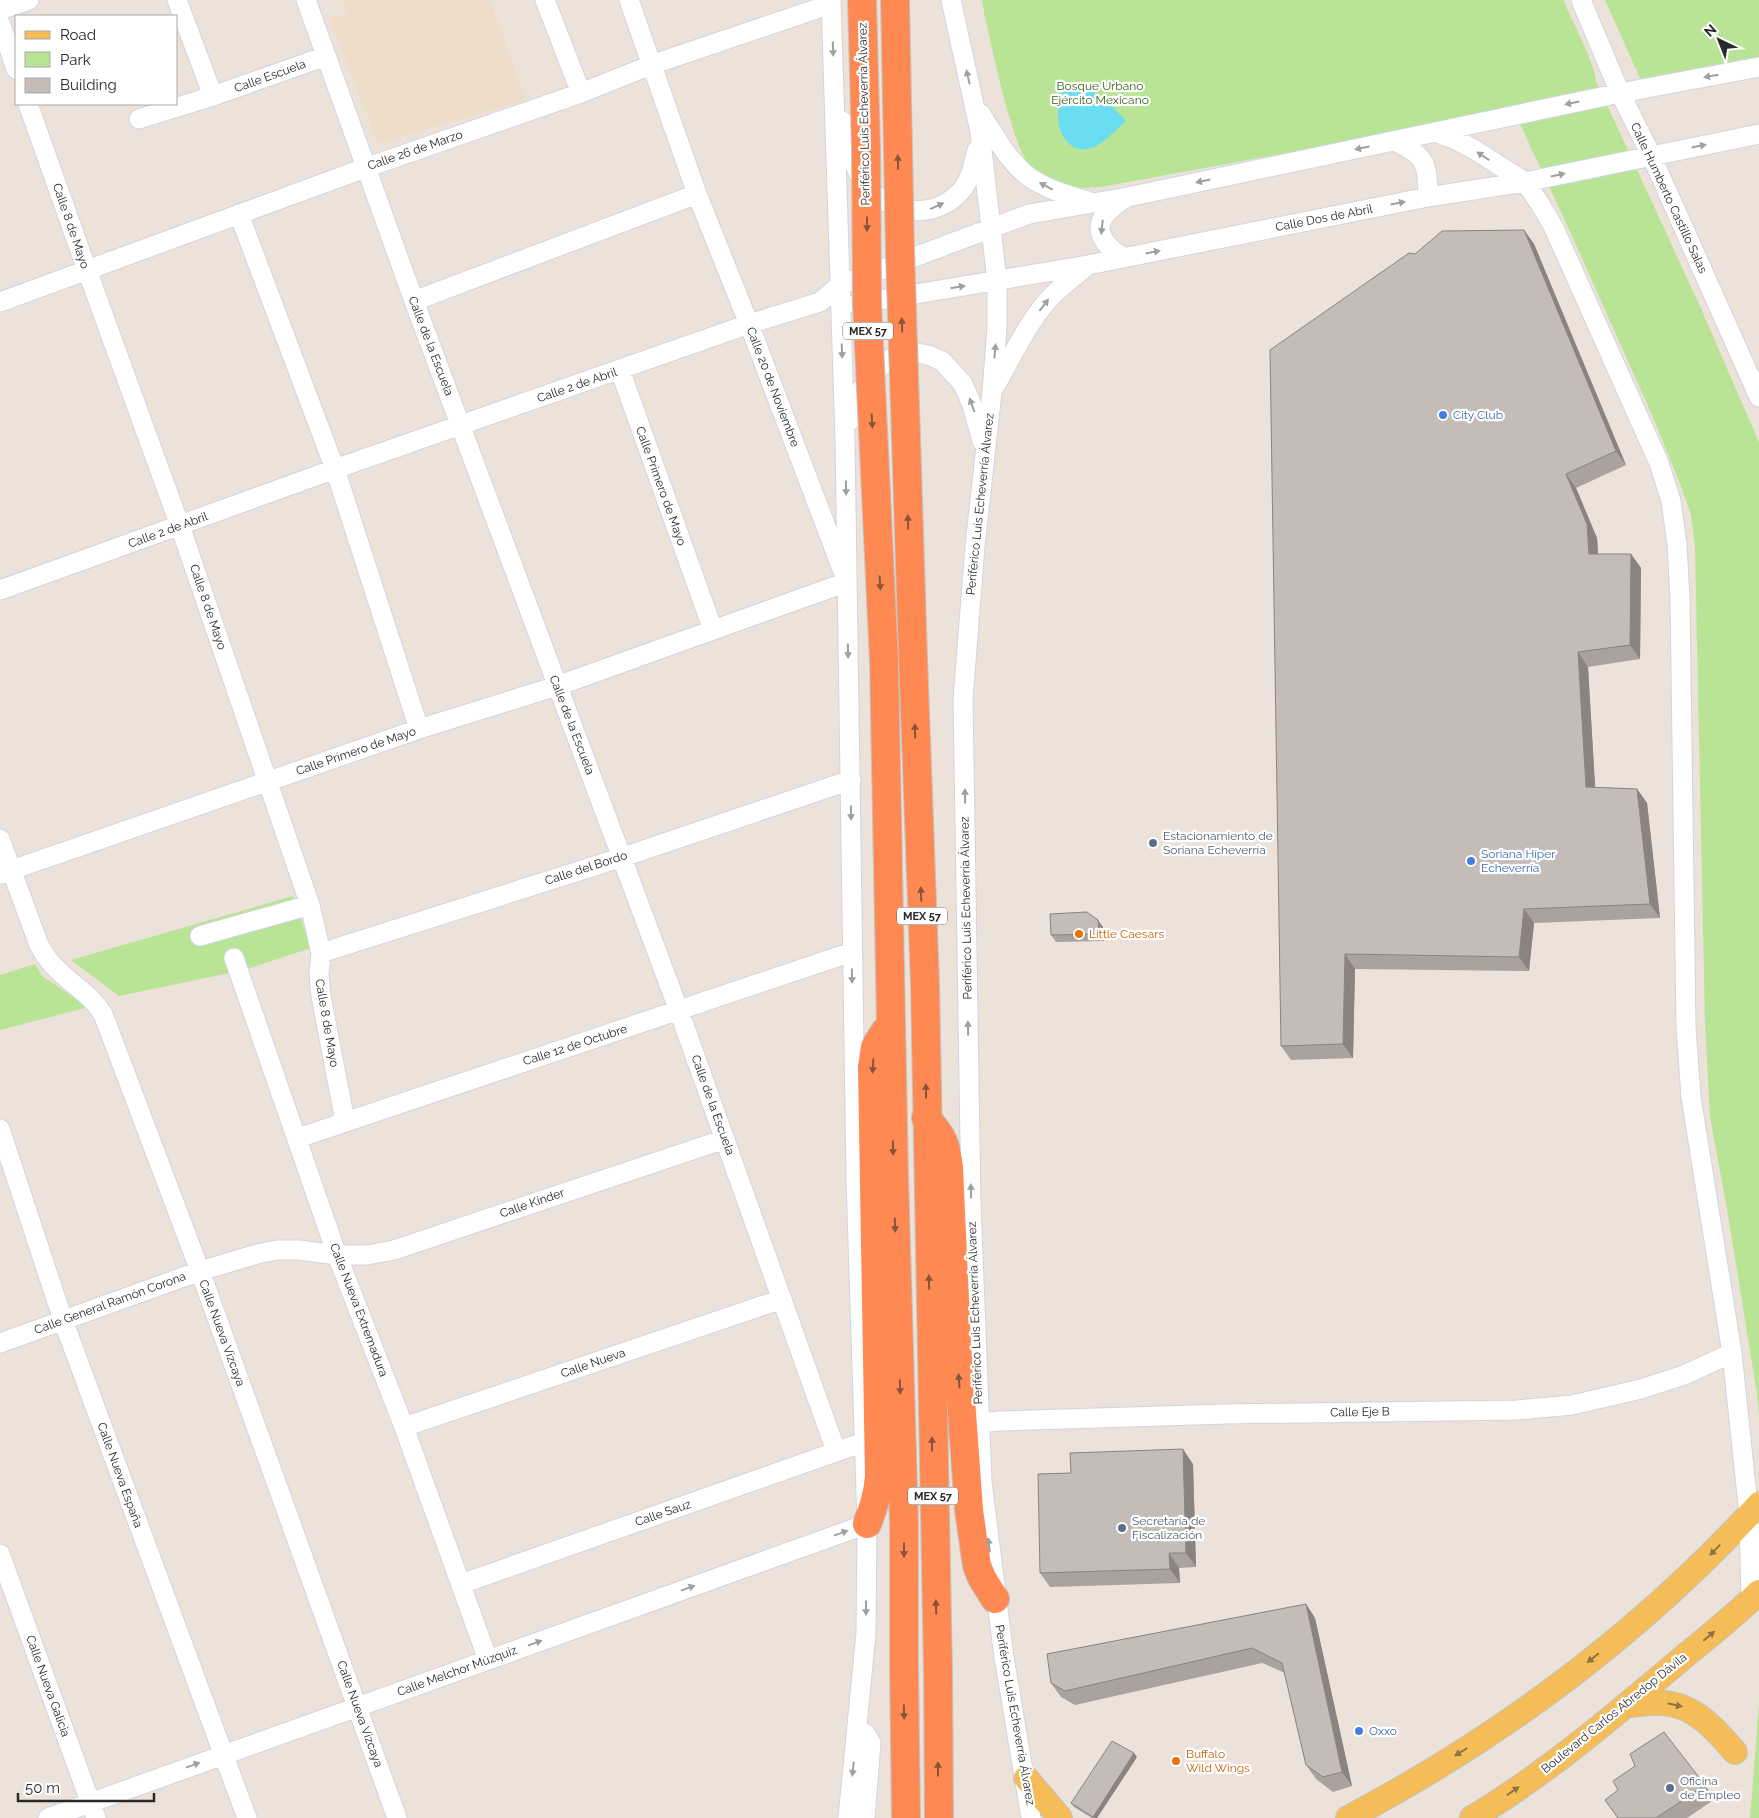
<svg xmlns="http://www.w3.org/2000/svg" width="1759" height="1818" viewBox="0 0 1759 1818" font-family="Raleway,sans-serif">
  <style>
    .education { fill: #eedec9 }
    .green { fill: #b9e495 }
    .water { fill: #6addf1 }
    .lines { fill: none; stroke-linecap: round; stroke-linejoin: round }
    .minor-casing { stroke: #cfd5e2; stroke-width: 21 }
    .major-casing { stroke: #c3c3c3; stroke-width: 26 }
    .highway-casing { stroke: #c3c3c3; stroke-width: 30 }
    .minor { stroke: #fff; stroke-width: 19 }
    .major { stroke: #f4bd57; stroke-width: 24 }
    .highway { stroke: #ff8952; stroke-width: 28 }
    .highway-bridge-casing { stroke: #c3c3c3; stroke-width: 30; stroke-linecap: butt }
    .highway-bridge { stroke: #ff8952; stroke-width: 28 }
    .wall { fill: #a9a29d }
    .shaded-wall { fill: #898480 }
    .building { fill: #c4bcb7; stroke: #898480 }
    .oneway { fill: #9f9f9f }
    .oneway2 { fill: #89543b }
    .oneway3 { fill: #8e7340 }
    .shop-dot { fill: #3f7fe0; stroke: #fff; stroke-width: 2 }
    .service-dot { fill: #5c6f8a; stroke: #fff; stroke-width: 2 }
    .food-dot { fill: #e8710a; stroke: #fff; stroke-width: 2 }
    .labels { text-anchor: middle; stroke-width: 4.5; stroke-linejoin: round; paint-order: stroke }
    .shield { fill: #fff; stroke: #696969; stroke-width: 1 }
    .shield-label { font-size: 11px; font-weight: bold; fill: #292929 }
    .street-label { font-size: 12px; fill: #292929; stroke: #fff }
    .park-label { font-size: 12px; fill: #316718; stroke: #fff }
    .shop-label { font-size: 12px; fill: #366cbe; stroke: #fff; text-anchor: start }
    .service-label { font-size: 12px; fill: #4e5e75; stroke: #fff; text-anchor: start }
    .food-label { font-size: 12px; fill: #c56008; stroke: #fff; text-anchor: start }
  </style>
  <rect width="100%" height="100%" fill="#ece2da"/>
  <!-- education -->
  <path class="education" d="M342 0H490L526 100 378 144 329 18 347 13Z"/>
  <!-- green -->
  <path class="green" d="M982 0H1563C1571 18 1595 64 1596 81L1699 304 1759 442V1416L1757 1394 1727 1209 1710 1117 1705 1024 1695 546 1691 515 1683 491 1652 415 1572 236 1514 111 1101 187C1077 188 1068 190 1046 177 1042 175 1037 173 1033 170 1012 150 993 49 985 18Z
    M1605 0H1759V64L1643 85Z
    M293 896 311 948 244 970 119 996 71 960Z
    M35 964 42 976 89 1007 0 1030V975Z
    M1759 1704V1818H1750Z"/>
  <!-- water -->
  <path class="water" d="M1062 84 1087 88 1108 102 1126 121C1117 129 1107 140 1096 146 1088 150 1078 151 1071 145 1052 130 1059 106 1062 84Z"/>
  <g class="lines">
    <!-- minor casing -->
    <g class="minor-casing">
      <path id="minor" d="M177 0 213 96
        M306 0 414 301 679 1011 836 1451
        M545 0 581 93
        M831 0 845 440 856 1179 867 1524 866 1633 848 1818
        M951 0 980 132 997 281V327L992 392 975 546 963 699 971 1204 982 1482 1004 1657 1031 1818
        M1581 0 1620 93 1651 155 1759 397
        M0 10 29 0
        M0 22 16 69
        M28 104 87 270 180 526 310 905 321 953 319 974 321 996 345 1121
        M980 113C993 133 1006 157 1024 173 1042 188 1066 195 1088 201
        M139 119 213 96 326 56
        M842 121C849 143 853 170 868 189 871 193 876 195 880 198 903 216 935 215 957 195 970 184 973 166 977 150
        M1435 132 1454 139 1475 150 1525 182 1540 204 1553 226 1659 463 1671 501 1677 544 1680 599 1686 1028 1691 1097 1732 1353 1749 1515 1751 1600
        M1395 141C1427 157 1427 163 1428 197
        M239 214 335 469 419 729
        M1124 258C1105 247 1088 227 1111 209 1115 204 1122 201 1127 197
        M414 301 697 194
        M0 302 365 168 581 93 651 65 831 4
        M856 304 1088 265 1428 197 1525 182 1759 134
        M620 370 713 630
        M995 386C1012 357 1026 325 1049 299 1060 287 1074 277 1087 266
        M850 421 858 394 872 374 891 358 911 352 928 355 942 361 963 384 972 405 982 441
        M0 590 335 469 749 324 820 302 840 285 1029 214 1128 197 1620 93 1759 67
        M0 839 39 945C44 953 48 961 55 967 71 985 89 992 103 1014L200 1271 397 1818
        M0 874 419 729 557 686 847 582 749 324 697 194 629 0
        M200 936 310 905
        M321 953 623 857 851 780
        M234 958 337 1255 404 1427 488 1660
        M0 1129 63 1320 247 1818
        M298 1138 852 952
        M0 1343 200 1271 257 1254 277 1250H299L337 1255H367L394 1250 725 1139
        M979 1423 1000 1421 1226 1414 1517 1410 1572 1405 1641 1389 1684 1375 1732 1353
        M404 1427 782 1299
        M0 1554 96 1818
        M461 1584 864 1442
        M858 1729 866 1734 871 1743 865 1818
        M48 1818 867 1524"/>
    </g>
    <!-- major casing -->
    <g class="major-casing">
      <path id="major" d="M1626 1705C1638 1705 1650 1702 1662 1703 1694 1704 1716 1730 1735 1752
        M1026 1778 1060 1818
        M1348 1818C1501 1737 1642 1632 1759 1504
        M1472 1818C1544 1775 1609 1720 1673 1666 1701 1642 1732 1619 1759 1592"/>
    </g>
    <!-- highway casing -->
    <g class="highway-casing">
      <path id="highway" d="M913 658 925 984 938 1672 939 1818
        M884 662 894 1176 904 1524V1667L906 1818
        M926 1118C943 1136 946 1144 949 1168L957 1344 969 1510 977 1566 982 1578 995 1599
        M867 1524C873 1508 878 1494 879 1476L872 1067 875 1047 886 1030"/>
    </g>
    <!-- minor -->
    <use href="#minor" class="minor"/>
    <!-- major -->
    <use href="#major" class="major"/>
    <!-- highway -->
    <use href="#highway" class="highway"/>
    <!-- highway-bridge casing -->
    <g class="highway-bridge-casing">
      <path id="highway-bridge" d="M862 0 866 148 867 304 884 662
        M895 0 900 251 913 658"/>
    </g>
    <!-- highway-bridge -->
    <use href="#highway-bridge" class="highway-bridge"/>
  </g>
  <!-- wall -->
  <path class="wall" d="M1524 230 1534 244 1626 465 1576 488 1597 538 1598 554H1631L1641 568 1640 659 1588 667 1595 787 1637 789 1647 803 1660 918 1534 923 1529 971 1355 969 1353 1058 1291 1060 1281 1046 1415 254Z
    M1103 927 1104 941 1056 942 1051 935Z
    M1193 1464 1196 1567 1179 1568 1180 1583 1050 1587 1040 1573 1071 1473Z
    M1306 1604 1315 1618 1352 1786 1333 1792 1316 1779 1306 1765 1285 1673 1262 1663 1075 1705 1061 1697 1051 1683Z
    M1137 1757 1097 1818H1092L1074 1807 1071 1803Z
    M1705 1785 1715 1799 1687 1818H1618L1605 1800Z"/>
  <!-- shaded-wall -->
  <path class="shaded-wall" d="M1524 230 1534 244 1626 465 1616 451Z
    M1566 474 1576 488 1597 538 1599 568 1589 554Z
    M1631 554 1641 568 1640 659 1630 645Z
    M1578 652 1588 667 1596 801 1586 787Z
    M1637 789 1647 803 1660 918 1650 904Z
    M1524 909 1534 923 1529 971 1519 957Z
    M1098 920 1103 927 1104 941 1099 934Z
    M1345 954 1355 969 1353 1058 1343 1044Z
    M1183 1449 1193 1464 1196 1567 1186 1553Z
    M1169 1553 1179 1568 1180 1583 1170 1569Z
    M1306 1604 1315 1618 1352 1786 1342 1772Z
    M1134 1753 1137 1757 1097 1818H1094L1093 1817Z"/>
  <!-- building -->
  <path class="building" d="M1524 230 1616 451 1566 474 1587 524 1589 554H1631L1630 645 1578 652 1586 787 1637 789 1650 904 1524 909 1519 957 1345 954 1343 1044 1281 1046 1270 350 1409 253 1415 254 1442 231Z
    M1087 912 1098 920 1099 934 1051 935 1050 914Z
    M1183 1449 1186 1553H1169L1170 1569 1040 1573 1038 1474 1071 1473 1070 1453Z
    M1306 1604 1342 1772 1323 1777 1306 1765 1282 1663 1252 1648 1065 1691 1051 1683 1047 1654Z
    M1664 1732 1705 1785 1656 1818H1618L1605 1800 1618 1790 1613 1781 1635 1766 1630 1754Z
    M1112 1741 1134 1753 1093 1817 1071 1803Z"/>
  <!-- one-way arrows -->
  <defs><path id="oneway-solid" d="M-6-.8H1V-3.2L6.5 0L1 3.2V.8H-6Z" transform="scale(1.25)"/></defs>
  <g class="oneway">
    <use href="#oneway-solid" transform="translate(833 49) rotate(88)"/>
    <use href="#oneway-solid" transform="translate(1711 76) rotate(170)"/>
    <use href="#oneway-solid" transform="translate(968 77) rotate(-103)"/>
    <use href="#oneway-solid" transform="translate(1572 103) rotate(168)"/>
    <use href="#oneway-solid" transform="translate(1699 146) rotate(-11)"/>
    <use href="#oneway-solid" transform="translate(1362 148) rotate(168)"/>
    <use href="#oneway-solid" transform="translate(1483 156) rotate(-147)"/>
    <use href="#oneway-solid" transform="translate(1558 175) rotate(-12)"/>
    <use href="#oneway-solid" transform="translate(1203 181) rotate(168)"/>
    <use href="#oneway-solid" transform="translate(1046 186) rotate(-152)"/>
    <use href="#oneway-solid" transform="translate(1398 203) rotate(-11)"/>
    <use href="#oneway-solid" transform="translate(937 206) rotate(-24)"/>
    <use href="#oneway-solid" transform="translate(1102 227) rotate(96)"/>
    <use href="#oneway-solid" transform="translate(1153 252) rotate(-11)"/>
    <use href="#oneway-solid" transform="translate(958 287) rotate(-9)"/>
    <use href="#oneway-solid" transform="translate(1044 305) rotate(-52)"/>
    <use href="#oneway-solid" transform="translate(842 351) rotate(88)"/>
    <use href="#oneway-solid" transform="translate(995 351) rotate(-85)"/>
    <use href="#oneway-solid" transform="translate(972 405) rotate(-110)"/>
    <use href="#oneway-solid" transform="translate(846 488) rotate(89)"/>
    <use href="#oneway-solid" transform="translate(848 651) rotate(89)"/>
    <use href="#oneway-solid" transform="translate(965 796) rotate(-91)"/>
    <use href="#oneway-solid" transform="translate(851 813) rotate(89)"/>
    <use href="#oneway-solid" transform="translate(852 976) rotate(89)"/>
    <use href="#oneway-solid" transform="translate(968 1028) rotate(-91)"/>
    <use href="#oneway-solid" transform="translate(971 1191) rotate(-91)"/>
    <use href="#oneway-solid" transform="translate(841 1533) rotate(-20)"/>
    <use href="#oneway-solid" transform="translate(989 1545) rotate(-97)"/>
    <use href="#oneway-solid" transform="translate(688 1588) rotate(-20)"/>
    <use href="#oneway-solid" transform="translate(866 1608) rotate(90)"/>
    <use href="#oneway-solid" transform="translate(535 1643) rotate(-20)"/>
    <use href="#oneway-solid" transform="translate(193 1765) rotate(-20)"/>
    <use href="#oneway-solid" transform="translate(853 1769) rotate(96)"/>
  </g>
  <g class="oneway2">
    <use href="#oneway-solid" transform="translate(898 162) rotate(-91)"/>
    <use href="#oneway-solid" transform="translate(867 224) rotate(90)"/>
    <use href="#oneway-solid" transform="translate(902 325) rotate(-92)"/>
    <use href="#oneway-solid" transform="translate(872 421) rotate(87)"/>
    <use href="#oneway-solid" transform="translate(908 522) rotate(-92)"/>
    <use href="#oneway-solid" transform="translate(880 583) rotate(87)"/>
    <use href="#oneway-solid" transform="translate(915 731) rotate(-92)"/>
    <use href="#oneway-solid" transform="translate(921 894) rotate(-92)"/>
    <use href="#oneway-solid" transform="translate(873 1066) rotate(93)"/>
    <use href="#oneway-solid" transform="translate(926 1091) rotate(-91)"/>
    <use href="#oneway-solid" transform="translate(893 1148) rotate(89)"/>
    <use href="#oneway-solid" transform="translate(895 1225) rotate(88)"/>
    <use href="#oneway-solid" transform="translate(929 1282) rotate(-91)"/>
    <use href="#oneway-solid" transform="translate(959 1381) rotate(-94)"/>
    <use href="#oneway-solid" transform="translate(900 1387) rotate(88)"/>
    <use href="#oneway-solid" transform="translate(932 1444) rotate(-91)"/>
    <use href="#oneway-solid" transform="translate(904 1550) rotate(90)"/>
    <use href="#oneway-solid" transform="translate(936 1607) rotate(-92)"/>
    <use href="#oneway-solid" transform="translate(904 1712) rotate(89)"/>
    <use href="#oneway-solid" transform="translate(938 1769) rotate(-90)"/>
  </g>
  <g class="oneway3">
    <use href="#oneway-solid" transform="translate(1715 1550) rotate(134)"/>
    <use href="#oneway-solid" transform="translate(1709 1636) rotate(-40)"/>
    <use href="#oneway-solid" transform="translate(1593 1658) rotate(141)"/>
    <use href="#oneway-solid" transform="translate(1675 1705) rotate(13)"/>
    <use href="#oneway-solid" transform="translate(1461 1752) rotate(148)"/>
    <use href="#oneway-solid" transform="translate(1513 1791) rotate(-35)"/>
  </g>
  <!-- markers -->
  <g class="shop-dot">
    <circle cx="1443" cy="415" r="5"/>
    <circle cx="1471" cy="861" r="5"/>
    <circle cx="1359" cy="1731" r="5"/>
  </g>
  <g class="service-dot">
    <circle cx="1153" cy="843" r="5"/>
    <circle cx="1122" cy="1528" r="5"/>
    <circle cx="1670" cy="1788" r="5"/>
  </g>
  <g class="food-dot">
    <circle cx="1079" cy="934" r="5"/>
    <circle cx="1176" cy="1761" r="5"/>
  </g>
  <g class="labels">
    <!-- shield labels -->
    <g class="shield">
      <rect x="843" y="322.5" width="50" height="17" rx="4"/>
      <rect x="897" y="907.5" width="50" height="17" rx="4"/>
      <rect x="908" y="1487.5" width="50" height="17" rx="4"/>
    </g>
    <g class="shield-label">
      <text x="868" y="335">MEX 57</text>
      <text x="922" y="920">MEX 57</text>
      <text x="933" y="1500">MEX 57</text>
    </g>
    <!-- street labels -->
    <g class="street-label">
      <text transform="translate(270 76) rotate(-20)" y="4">Calle Escuela</text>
      <text transform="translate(864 114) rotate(-91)" y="4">Periférico Luis Echeverría Álvarez</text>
      <text transform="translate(415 150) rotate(-19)" y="4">Calle 26 de Marzo</text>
      <text transform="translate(1669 198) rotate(65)" y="4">Calle Humberto Castillo Salas</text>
      <text transform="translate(1324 218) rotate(-11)" y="4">Calle Dos de Abril</text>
      <text transform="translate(71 226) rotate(71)" y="4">Calle 8 de Mayo</text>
      <text transform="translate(431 346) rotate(69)" y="4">Calle de la Escuela</text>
      <text transform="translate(577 385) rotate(-19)" y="4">Calle 2 de Abril</text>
      <text transform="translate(773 387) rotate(69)" y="4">Calle 20 de Noviembre</text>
      <text transform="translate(661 486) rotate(70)" y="4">Calle Primero de Mayo</text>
      <text transform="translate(980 504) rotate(-84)" y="4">Periférico Luis Echeverría Álvarez</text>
      <text transform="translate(168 530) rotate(-20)" y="4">Calle 2 de Abril</text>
      <text transform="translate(208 607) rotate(71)" y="4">Calle 8 de Mayo</text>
      <text transform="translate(572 725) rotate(69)" y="4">Calle de la Escuela</text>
      <text transform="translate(356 751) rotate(-19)" y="4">Calle Primero de Mayo</text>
      <text transform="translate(586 868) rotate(-18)" y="4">Calle del Bordo</text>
      <text transform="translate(966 908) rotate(-91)" y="4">Periférico Luis Echeverría Álvarez</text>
      <text transform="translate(327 1023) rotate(80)" y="4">Calle 8 de Mayo</text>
      <text transform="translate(575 1045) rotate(-18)" y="4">Calle 12 de Octubre</text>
      <text transform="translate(713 1105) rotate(70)" y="4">Calle de la Escuela</text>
      <text transform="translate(532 1203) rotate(-19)" y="4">Calle Kínder</text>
      <text transform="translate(110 1303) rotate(-20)" y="4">Calle General Ramón Corona</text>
      <text transform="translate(359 1310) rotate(69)" y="4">Calle Nueva Extremadura</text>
      <text transform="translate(975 1313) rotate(-92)" y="4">Periférico Luis Echeverría Álvarez</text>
      <text transform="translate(222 1333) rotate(70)" y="4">Calle Nueva Vizcaya</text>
      <text transform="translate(593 1363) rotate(-19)" y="4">Calle Nueva</text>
      <text transform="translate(1360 1412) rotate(-1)" y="4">Calle Eje B</text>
      <text transform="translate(120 1475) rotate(70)" y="4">Calle Nueva España</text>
      <text transform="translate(663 1513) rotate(-19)" y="4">Calle Sauz</text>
      <text transform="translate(457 1671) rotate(-20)" y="4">Calle Melchor Múzquiz</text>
      <text transform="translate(48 1686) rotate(70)" y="4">Calle Nueva Galicia</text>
      <text transform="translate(1614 1713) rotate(-39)" y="4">Boulevard Carlos Abredop Dávila</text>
      <text transform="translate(360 1714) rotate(70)" y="4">Calle Nueva Vizcaya</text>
      <text transform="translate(1015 1715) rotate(80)" y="4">Periférico Luis Echeverría Álvarez</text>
    </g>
    <!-- park labels -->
    <g class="park-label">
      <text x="1100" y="90">Bosque Urbano<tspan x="1100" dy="14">Ejército Mexicano</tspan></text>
    </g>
    <!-- shop labels -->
    <g class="shop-label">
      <text x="1453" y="419">City Club</text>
      <text x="1481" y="858">Soriana Híper<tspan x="1481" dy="14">Echeverría</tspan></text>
      <text x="1369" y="1735">Oxxo</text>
    </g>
    <!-- service labels -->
    <g class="service-label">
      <text x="1163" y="840">Estacionamiento de<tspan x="1163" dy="14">Soriana Echeverría</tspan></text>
      <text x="1132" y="1525">Secretaría de<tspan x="1132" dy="14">Fiscalización</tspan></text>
      <text x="1680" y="1785">Oficina<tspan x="1680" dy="14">de Empleo</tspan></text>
    </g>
    <!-- food labels -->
    <g class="food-label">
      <text x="1089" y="938">Little Caesars</text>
      <text x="1186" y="1758">Buffalo<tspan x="1186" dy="14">Wild Wings</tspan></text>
    </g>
  </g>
  <!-- legend -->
  <rect x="15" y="15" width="162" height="90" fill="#ffffff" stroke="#a9a9a9"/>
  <rect x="25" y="31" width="25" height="8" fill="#f4bd57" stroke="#a9a9a9"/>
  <text x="60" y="40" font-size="15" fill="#292929">Road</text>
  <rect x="25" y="52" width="25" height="15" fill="#b9e495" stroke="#a9a9a9"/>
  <text x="60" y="65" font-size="15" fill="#292929">Park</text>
  <rect x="25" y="78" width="25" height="15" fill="#c4bcb7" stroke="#a9a9a9"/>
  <text x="60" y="90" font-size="15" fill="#292929">Building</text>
  <!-- north arrow -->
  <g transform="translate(1719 40) rotate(317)" stroke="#ffffff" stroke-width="4" paint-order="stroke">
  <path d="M0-4L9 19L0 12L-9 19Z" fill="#292929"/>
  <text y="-8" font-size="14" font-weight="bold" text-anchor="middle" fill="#292929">N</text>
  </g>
  <!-- scale -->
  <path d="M18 1793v8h136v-8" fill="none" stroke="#292929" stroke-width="2.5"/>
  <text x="25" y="1793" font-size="15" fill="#292929" stroke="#ffffff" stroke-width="4" paint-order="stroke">50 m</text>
</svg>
